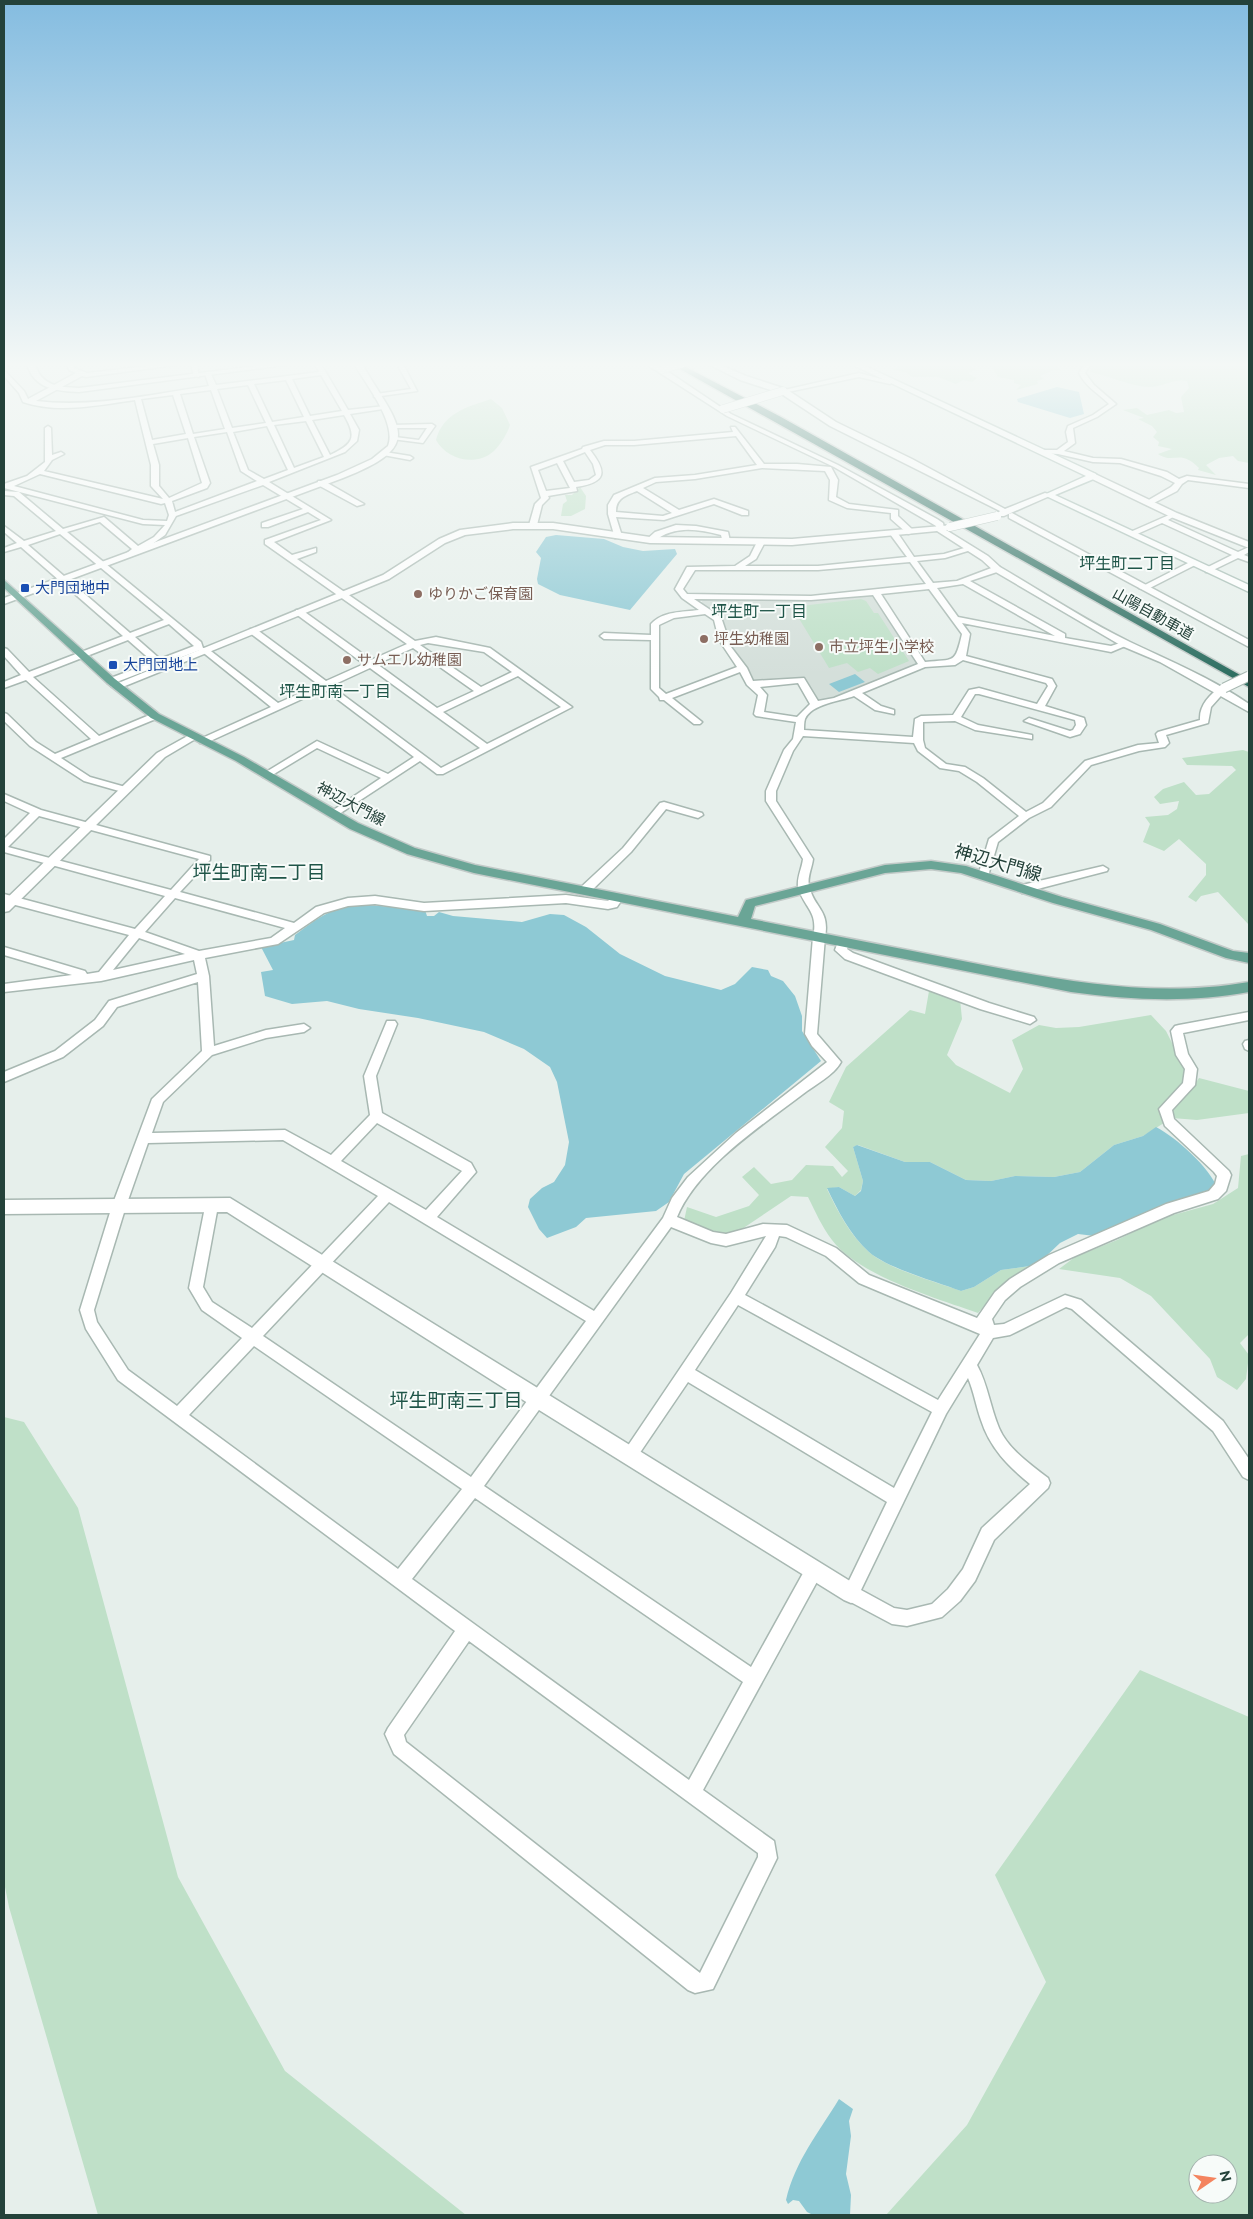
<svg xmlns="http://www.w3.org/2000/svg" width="1253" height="2219" viewBox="0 0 1253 2219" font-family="Raleway,'Noto Sans JP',sans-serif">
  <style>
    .built { fill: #d4dfda }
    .green { fill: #bfe0c8; fill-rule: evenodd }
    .water { fill: #8ec9d4 }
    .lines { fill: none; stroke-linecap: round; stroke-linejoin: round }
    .minor-casing { stroke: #a8b8b2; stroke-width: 3 }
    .tertiary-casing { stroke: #a8b8b2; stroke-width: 3 }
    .secondary-casing { stroke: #a4bbb3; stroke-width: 3 }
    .primary-casing { stroke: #c2cac8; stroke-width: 3 }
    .motorway-casing { stroke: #c2cac8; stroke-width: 3 }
    .minor { fill: #fff; fill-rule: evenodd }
    .tertiary { fill: #fff; fill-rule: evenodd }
    .secondary { fill: #fff; fill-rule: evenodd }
    .primary { fill: #6aa596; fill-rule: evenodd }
    .motorway { fill: #2f6f62; fill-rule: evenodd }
    .minor-bridge-far1-casing { stroke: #a8b8b2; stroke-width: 8; stroke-linecap: butt }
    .minor-bridge-casing { stroke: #a8b8b2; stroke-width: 11; stroke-linecap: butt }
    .tertiary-bridge-casing { stroke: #a8b8b2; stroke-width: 9; stroke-linecap: butt }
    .minor-bridge-far1 { stroke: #fff; stroke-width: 7 }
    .minor-bridge { stroke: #fff; stroke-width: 9 }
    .tertiary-bridge { stroke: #fff; stroke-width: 8 }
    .transit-dot { fill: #1a4fb4; stroke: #f7fbf9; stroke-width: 2 }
    .education-dot { fill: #8d6e63; stroke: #f7fbf9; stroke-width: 2 }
    .labels { text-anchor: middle; stroke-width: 4; stroke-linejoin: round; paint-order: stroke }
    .far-transit-label { font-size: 15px; fill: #164399; stroke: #f7fbf9; text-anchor: start }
    .far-education-label { font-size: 15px; fill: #785e54; stroke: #f7fbf9; text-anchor: start }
    .far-street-label { font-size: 15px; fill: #24423a; stroke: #f7fbf9 }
    .far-neighbourhood-label { font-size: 16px; fill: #1f5548; stroke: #f7fbf9 }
    .street-label { font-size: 18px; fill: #24423a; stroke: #f7fbf9 }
    .neighbourhood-label { font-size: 19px; fill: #1f5548; stroke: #f7fbf9 }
  </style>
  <rect width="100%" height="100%" fill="#e6efeb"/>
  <!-- built -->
  <path class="built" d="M871 596 874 597 920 664 834 698 821 701 817 700 805 678 759 683 753 682 751 673 736 658 724 636 721 616 701 603 703 600 811 601Z"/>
  <!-- green -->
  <path class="green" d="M900 364H968L977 370 969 372V374L977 378 972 382 963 380 956 384 938 377H912L905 372 893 370Z
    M990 364H1056L1061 370H1054L1040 376 1044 379 1037 381 1038 384 1016 390 1021 385 1014 383V380L998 377Z
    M1093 364H1249V463L1238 461 1233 456 1219 458 1206 465 1216 475 1198 470 1199 468C1179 448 1175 465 1158 454L1172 449 1158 446 1159 442 1153 437 1157 432 1152 426 1138 419 1144 418 1123 410 1137 408 1147 415 1169 410 1176 413 1184 412 1181 397 1189 388 1187 381C1174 378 1163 387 1149 387 1133 387 1106 375 1090 372Z
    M491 399 502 408 510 425C507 434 501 444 494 451 476 467 447 460 436 440 443 413 467 407 491 399Z
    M580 487 586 496 585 509 571 516H561L563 504 567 501 565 495H572Z
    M861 599 866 601 874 613H878L909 661 878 674 870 668 858 672 847 663 829 668 792 607Z
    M1243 750 1249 752V925L1218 892 1201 896 1196 902 1188 897 1206 875V864L1179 839 1164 851 1143 842 1150 824 1145 817 1168 815 1177 809 1179 801 1160 804 1154 797 1163 789 1184 782 1196 795 1209 794 1236 770 1232 766 1187 765 1182 758Z
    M929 991 960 999 962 1019 947 1055 956 1065 1010 1093 1023 1069 1012 1040 1039 1025 1056 1028 1079 1027 1151 1015 1166 1031 1190 1079 1181 1089 1188 1094 1199 1078 1249 1091V1113L1197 1120 1172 1118 1143 1136 1114 1145 1080 1172 1054 1177 1015 1176 991 1181 966 1180 930 1162H905L858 1145 853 1147 863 1181 861 1190 855 1196 839 1187 827 1189C838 1212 850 1235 869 1252 888 1269 936 1282 961 1291L974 1287 1001 1270 1030 1266 1000 1288 978 1313C936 1298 859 1276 832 1240 822 1227 815 1211 808 1197L791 1196 736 1233 722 1236 684 1221 687 1207 716 1217 749 1206 759 1195 742 1177 754 1167 771 1184 792 1180 806 1165 833 1166 842 1177 848 1171 825 1147 842 1128 844 1111 829 1102 846 1067 910 1010 925 1014Z
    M1249 1154V1334L1240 1343 1249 1355 1246 1379 1237 1390 1217 1377 1210 1359 1151 1296 1120 1278 1059 1269 1075 1257 1117 1240 1162 1218 1213 1204 1238 1188 1241 1156Z
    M4 1417 24 1422 78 1508 178 1877 285 2071 466 2215H98L9 1907 4 1882Z
    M1140 1670 1249 1717V2215H886L967 2125 1046 1982 995 1875ZM1198 2164H1228V2194H1198Z"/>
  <!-- water -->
  <path class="water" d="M1057 387 1079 392 1084 414 1070 418 1018 402 1017 399Z
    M556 535 604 539 623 547 643 551 675 549 677 554 630 610 560 595 538 584 537 579 541 558 536 552 546 537Z
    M855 674 865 682 839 692 829 684Z
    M358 904 425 910 427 916H434L439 912 453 916 522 922 550 914 564 915 586 927 620 954 665 976 721 990 735 984 752 967 768 970 771 976 783 981 795 996 802 1016V1031L821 1061 684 1174 669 1202 656 1211 586 1218 576 1227 547 1238 539 1229 528 1207 530 1199 542 1188 554 1182 565 1165 569 1142 557 1082 550 1067 524 1049 484 1032 418 1018 359 1009 327 1001 292 1004 265 996 261 972 273 970 261 947 294 940 295 935C318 918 329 909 358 904Z
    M1156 1127C1177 1138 1209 1167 1218 1189L1103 1237 1078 1234 1060 1243 1041 1261 1030 1266 1001 1270 974 1287 961 1291C937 1282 887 1268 869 1252 850 1235 838 1211 827 1188L839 1187 855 1196 861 1191 863 1181 853 1147 857 1145 905 1162H930L966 1180 991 1181 1015 1176 1054 1177 1080 1172 1114 1145 1143 1136Z
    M839 2099 853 2109 849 2121 851 2136 846 2174 851 2195 850 2215 811 2214 807 2212 799 2201 793 2200 788 2204 786 2200C795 2161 819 2132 839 2099Z"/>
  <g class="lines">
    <!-- minor casing -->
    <g class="minor-casing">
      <path id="minor" d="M67 364H73L74 368 87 373 165 364H183L86 377 82 376 36 401C93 408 153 394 209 386L205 374 208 372 211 374 216 385 319 372 315 364H321L348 410 385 406 386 407 383 409 350 414 359 430 357 441 345 452 269 482 331 520 274 542 292 555 316 548V552L297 559 415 641 436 637 490 648 572 707 443 774H437L420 761 333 818 328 815 329 813 381 778 317 748 269 777H263L261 775 317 741 388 774 414 757 324 689 206 743H200V739L271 707 200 650 114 683H108V679L153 662 128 640 33 677 99 736 152 714H158V718L61 758 90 777 129 788 131 790 126 793 84 781 30 746 4 721V713L7 714 36 742 55 754 91 739 26 680 4 688V682L21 675 4 656V648L7 649 29 672 123 636 21 547 4 552V548L17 543 4 532V526L24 541 56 531 14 496 4 495V491L19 492 63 529 104 517 138 546 154 537 165 525 143 524 4 488V484L27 476 45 462V428L48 426 51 428 52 455 61 452 64 454 52 460 44 471 163 499 151 486V465L135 400C99 405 58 414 23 402L19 393 4 376V371L6 372 24 391 28 399 76 373 69 370ZM321 375 342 411 310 416 292 379ZM286 380 304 417 272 422 254 384ZM248 385 266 423 232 428 217 389ZM211 390 225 429 193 434 180 394ZM173 395 186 434 152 440 141 399ZM344 415C357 437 354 444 330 455L312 420ZM306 421 324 457 294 468 274 425ZM267 426 288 470 264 479 248 470 233 432ZM227 432 241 471 257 481 175 512 172 501 207 488 210 483 194 437ZM188 438 202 483 169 498 159 486V465L153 444ZM40 474 161 504 165 503 169 515 167 521 143 520 14 486ZM263 485 303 509 262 523V527H268L308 512 321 520 265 540V544L407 644 371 660 302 610H296V614L364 664 326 681 256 629H250V633L319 685 278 703 207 648H203L201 642 67 532 100 522 132 549 127 553 131 555 141 552 165 535 176 516ZM60 534 164 620 130 633 28 545ZM169 624 194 646 160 659 135 637ZM428 643 484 652 512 672 481 687 420 645ZM413 648 474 691 437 708 377 664ZM370 668 480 748 441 768 331 686ZM518 676 561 707 487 744 443 712Z
        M191 364H197L199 377 194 376Z
        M397 364H403L417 391 374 397 376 394 411 389Z
        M646 364H654L664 369 731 414 838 465 937 519 943 523 944 528 937 530 936 526 931 523 834 467 727 416Z
        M1085 364H1091L1085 373 1094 385 1116 404 1097 417 1073 428 1075 443 1064 451 1093 458 1121 459 1167 472 1179 479 1187 476 1249 484V488L1188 480 1182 484 1177 491 1150 505H1147V501L1171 487 1175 483 1161 476 1120 463 1093 462 1058 454 1040 453 1039 452 1042 450H1057L1068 442 1066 432 1068 426 1093 415 1109 404C1098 393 1086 387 1079 373Z
        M859 373 893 382 890 384 859 377 783 393 780 391Z
        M432 424 435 426 423 443 392 439 395 437 419 440 427 428H393L390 426 391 425Z
        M731 427H735L764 464H797L831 467 838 480 836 497 849 504 898 510V516L915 532 908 534 891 519V513L847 508 829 500 830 480 825 471 762 468 695 479 656 482 643 488 679 510 714 499 748 511V515H742L714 504 664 520 616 517 622 536 615 538 608 514V505L614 495 655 478 695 475 757 465 736 436 634 445H605L590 450C608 473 606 482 576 487L577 491 548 496 549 498 542 505 537 525 533 527 529 525 535 504 541 498 531 467 582 449 583 447 604 441H634L733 432ZM585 452 593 464 596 475 589 480 574 482 563 461ZM557 463 570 488 546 491 538 470ZM637 491 672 513 663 516 616 512C616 498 625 496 637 491Z
        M385 452 410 456 413 458 410 460 383 455 382 454Z
        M318 481H324L364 504 357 506 318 485Z
        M1169 515 1173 517 1168 520 1238 552 1249 547V552L1244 555 1249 557V562L1238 558 1209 572H1206V568L1232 555 1162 523 1135 535 1128 533Z
        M676 525 696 526 728 532 730 541 723 543 721 535C697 529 674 525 653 542L646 540 655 532Z
        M891 532H897L914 557 944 554 971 546V550L945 558 917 561 933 583 957 581 994 567H1000V571L970 581 1065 634V638L1111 646 1126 641 1130 644 1111 652 962 623 970 634 966 656 1052 679 1056 686 1045 706 1084 718 1086 725 1080 734 1070 737 1024 721 1029 718 1070 731 1073 730 1076 725 1075 720 979 694H975L961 717 978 725 1032 735V739L975 730 955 721 923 722V740L925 748 946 764 965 767 983 778 1026 812 1043 803 1085 761 1138 745 1159 743 1156 734 1158 732 1200 720C1199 705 1210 695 1221 686L1228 688 1211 707 1208 723 1166 735 1169 743 1165 747 1139 751 1091 765 1051 807 1029 818 998 842 988 876 983 879 978 876 989 839 1019 816 977 782 959 771 940 768 918 751 914 743 803 736 793 751 776 791V801L813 859C812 868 807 877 809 886 814 908 830 910 825 937L817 1034 841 1062C834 1075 815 1085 803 1094 761 1126 698 1167 677 1217L713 1232 726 1234 763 1224 787 1225 836 1248 869 1275 977 1318 995 1292 1010 1279 1049 1255 1166 1204 1209 1191 1215 1184 1217 1176 1214 1172 1165 1126 1159 1109 1183 1083 1185 1069 1176 1055 1171 1031 1175 1026 1179 1025 1249 1012V1020L1183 1033 1188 1054 1197 1069 1195 1085 1172 1110 1174 1119 1229 1171 1231 1175 1226 1191 1218 1199 1174 1213 1059 1263 1020 1287 1005 1300 992 1319 994 1325 1004 1324 1065 1295 1081 1300 1223 1421 1249 1459V1480L1243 1477 1213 1431 1072 1309 1066 1307 1010 1335 993 1338 977 1365C988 1385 990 1407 999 1428 1008 1449 1030 1464 1048 1478L1050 1483 1048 1488 994 1540 975 1581 960 1601 942 1617 907 1626 892 1624 845 1599 843 1593 887 1502 688 1382 635 1460 630 1463 625 1460 622 1455 625 1450 731 1293 766 1236 726 1246 711 1243 671 1227 484 1486 751 1667 807 1566 813 1564 819 1566 821 1572 819 1578 703 1790 774 1841 777 1858 713 1989 695 1993 688 1990 394 1754 385 1734 388 1728 455 1631 118 1380 86 1329 80 1310 112 1206 152 1099 202 1051 198 982 117 1007 103 1026 63 1057 4 1082V1072L55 1051 95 1020 109 1001 197 974 194 960 101 981 4 992V984L72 975 4 955V947L85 971 87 974 99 972 129 935 4 902V894L135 929 165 896 4 852V839L30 813 4 801V794L41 810 210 856V860L180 892 294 923 316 907 348 898 375 896 424 903 566 895 608 901 614 895H622L623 898 617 907 608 909 566 903 424 911 375 904 348 906 324 913 278 944 205 958 209 976 214 1046 266 1030 304 1024 310 1028 304 1032 266 1038 212 1055 163 1102 152 1133 285 1130 331 1155 370 1115 364 1076 387 1021H395L397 1024 376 1076 382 1113 471 1163 476 1172 437 1217 594 1311 663 1218 672 1198 688 1177 736 1133 827 1062 812 1046 805 1034 813 937C819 910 803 908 798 886 797 877 802 868 803 859L766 801V791L784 750 793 739 796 722 756 716 754 714 758 695 747 685 740 672 672 698 702 722 700 724H694L664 700H660L659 697 651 689V640L604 639 600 636 604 633 651 635V624C663 611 682 612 699 610L682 598 675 589 687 567 735 566 750 556 758 540 765 542 756 559 745 566H818L907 557 890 534ZM910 562 926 584 811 596 687 594 683 589 695 570H818ZM963 584 1055 636 958 617 937 588ZM929 589 962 634C955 664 955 659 925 662L881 594ZM873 595 918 664 834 698 818 701 804 678 753 681 747 668 731 647 721 617 694 599 811 600ZM705 614 714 620 719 640 737 667 666 694 659 688V625L674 618ZM963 660 1046 683 1048 686 1037 704 979 688 969 690 953 715 921 716 915 719 913 737 804 730C804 727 804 722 805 719 811 704 841 701 854 696L875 710 894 714V710L881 706 862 693 925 667 955 665ZM798 683 810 704 797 717 764 712 767 695 760 687ZM39 816 199 859 171 890 8 847ZM175 898 285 928 271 938 199 951 145 932ZM139 938 185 954 113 970ZM377 1123 462 1171 426 1210 341 1161ZM283 1140 378 1196 252 1328 212 1302 203 1287 218 1206 216 1202 211 1200 206 1202 189 1288 202 1310 242 1338 177 1406 128 1370 97 1322 94 1310 126 1206 148 1143ZM389 1202 586 1321 471 1477 263 1336ZM779 1236 786 1237 826 1256 859 1283 980 1334 938 1400 745 1295 775 1247ZM738 1305 932 1412 894 1488 695 1370ZM254 1346 462 1489 398 1569 189 1415ZM968 1378C974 1392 976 1406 981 1420 990 1448 1008 1466 1030 1484L982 1528 963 1569 948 1589 932 1604 907 1610 894 1608 861 1590 946 1414ZM475 1498 743 1682 689 1780 412 1579ZM469 1641 758 1853V1857L700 1973 406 1742 404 1735Z
        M1192 561 1199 563 1146 590 1139 588Z
        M664 802 702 813 703 815 698 818 666 809 631 852 588 894H580V888L623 848 660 803Z
        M1103 866 1108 869 1107 871 1022 893 1017 889 1022 885Z
        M843 938 847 939 849 942 847 949 853 953 989 1003 1034 1017 1036 1020 1030 1024 980 1009 845 959 835 950 839 939Z
        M1249 1040V1051L1245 1049 1243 1044 1245 1041Z"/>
    </g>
    <!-- tertiary casing -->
    <g class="tertiary-casing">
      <path id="tertiary" d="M27 364H35C41 386 59 387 79 388L272 364H293L79 392C56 391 34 389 27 364Z
        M354 364H362C397 425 429 445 343 478L4 604V598L337 475 372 459 388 446C397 423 366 384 354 364Z
        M708 364H718L746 376 786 389 836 422 912 459 1005 509 1045 493 1052 495 1004 516H998L997 514 1000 511 830 426 780 393 740 380Z
        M1093 473 1177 513 1249 542V548L1171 517 1090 478V474Z
        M1012 513 1249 640V647L1009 518V514Z
        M513 523H553L650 537 792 539 953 525V529L946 530 988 556 1000 567C1043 592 1086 621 1130 642 1172 662 1211 678 1249 704V712L1160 662 1122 646 994 571 982 560 937 531 792 545 650 543 553 529H513L465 535 445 543 389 579 120 688 116 689 111 686 383 575 439 539 460 530Z
        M193 733 199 736 197 738 165 757 9 911 4 912V901L157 753Z
        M230 1198 858 1586 861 1593 858 1600 851 1603 844 1600 531 1405 227 1212 4 1214V1200Z"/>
    </g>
    <!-- secondary casing -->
    <g class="secondary-casing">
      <path id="secondary" d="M851 364H861L1096 474V478L1055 495 1249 585V592L1044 495 1086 476Z"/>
    </g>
    <!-- primary casing -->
    <g class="primary-casing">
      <path id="primary" d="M4 580 115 679 159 714 244 757 358 823 415 848 475 865 738 917 746 900 885 865 931 861 966 866 1062 897 1160 924 1233 951 1249 953V963L1226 958 1151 930 1053 903 961 873 931 869 885 873 755 906 751 919C822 933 892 947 963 961 1059 980 1151 999 1249 982V992C1189 1003 1131 1000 1071 992L474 873 407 854 350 829 236 761 151 718 107 683 4 588Z"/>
    </g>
    <!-- motorway casing -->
    <g class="motorway-casing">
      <path id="motorway" d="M671 364H680L781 417 1249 680V687Z"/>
    </g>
    <!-- minor -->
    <use href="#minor" class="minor"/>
    <!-- tertiary -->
    <use href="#tertiary" class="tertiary"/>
    <!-- secondary -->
    <use href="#secondary" class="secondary"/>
    <!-- primary -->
    <use href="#primary" class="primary"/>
    <!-- motorway -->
    <use href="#motorway" class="motorway"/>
    <!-- minor-bridge-far1 casing -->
    <g class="minor-bridge-far1-casing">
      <path id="minor-bridge-far1" d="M662 370 682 364"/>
    </g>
    <!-- minor-bridge casing -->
    <g class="minor-bridge-casing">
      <path id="minor-bridge" d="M1224 688 1249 676"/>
    </g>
    <!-- tertiary-bridge casing -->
    <g class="tertiary-bridge-casing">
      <path id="tertiary-bridge" d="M723 409 783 391
        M950 527 997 516"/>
    </g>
    <!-- minor-bridge-far1 -->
    <use href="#minor-bridge-far1" class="minor-bridge-far1"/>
    <!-- minor-bridge -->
    <use href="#minor-bridge" class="minor-bridge"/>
    <!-- tertiary-bridge -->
    <use href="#tertiary-bridge" class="tertiary-bridge"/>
  </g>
  <!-- sky -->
  <linearGradient id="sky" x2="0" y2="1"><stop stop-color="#84bce0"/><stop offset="0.54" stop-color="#f4f8f6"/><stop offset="1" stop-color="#f4f8f6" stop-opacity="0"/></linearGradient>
  <rect width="1253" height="675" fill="url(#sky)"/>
  <!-- markers -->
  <g class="transit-dot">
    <rect x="20" y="583" width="10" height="10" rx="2.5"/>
    <rect x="108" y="660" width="10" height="10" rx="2.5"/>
  </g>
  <g class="education-dot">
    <circle cx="418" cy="594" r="5"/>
    <circle cx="704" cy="639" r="5"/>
    <circle cx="819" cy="647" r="5"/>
    <circle cx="347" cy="660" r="5"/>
  </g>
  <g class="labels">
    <!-- far-transit labels -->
    <g class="far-transit-label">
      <text x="35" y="593">大門団地中</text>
      <text x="123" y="670">大門団地上</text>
    </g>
    <!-- far-education labels -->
    <g class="far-education-label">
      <text x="428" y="599">ゆりかご保育園</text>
      <text x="714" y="644">坪生幼稚園</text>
      <text x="829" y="652">市立坪生小学校</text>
      <text x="357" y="665">サムエル幼稚園</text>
    </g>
    <!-- far-street labels -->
    <g class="far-street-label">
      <text transform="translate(1153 614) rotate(29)" y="5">山陽自動車道</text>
      <text transform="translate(351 804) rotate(28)" y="5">神辺大門線</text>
    </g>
    <!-- far-neighbourhood labels -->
    <g class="far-neighbourhood-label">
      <text x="1127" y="569">坪生町二丁目</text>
      <text x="759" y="617">坪生町一丁目</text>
      <text x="335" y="697">坪生町南一丁目</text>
    </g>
    <!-- street labels -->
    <g class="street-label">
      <text transform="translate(998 863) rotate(16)" y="6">神辺大門線</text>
    </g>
    <!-- neighbourhood labels -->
    <g class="neighbourhood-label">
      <text x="259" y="879">坪生町南二丁目</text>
      <text x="456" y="1407">坪生町南三丁目</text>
    </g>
  </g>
  <!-- border -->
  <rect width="1253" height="2219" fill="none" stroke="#24423a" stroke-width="10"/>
  <!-- north arrow -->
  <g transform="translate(1213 2179) rotate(77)"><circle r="24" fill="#f7fbf9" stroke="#a3b1ad"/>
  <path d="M0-4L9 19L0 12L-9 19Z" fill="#f4845f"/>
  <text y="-8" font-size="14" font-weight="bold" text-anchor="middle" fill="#24423a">N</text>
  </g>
</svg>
